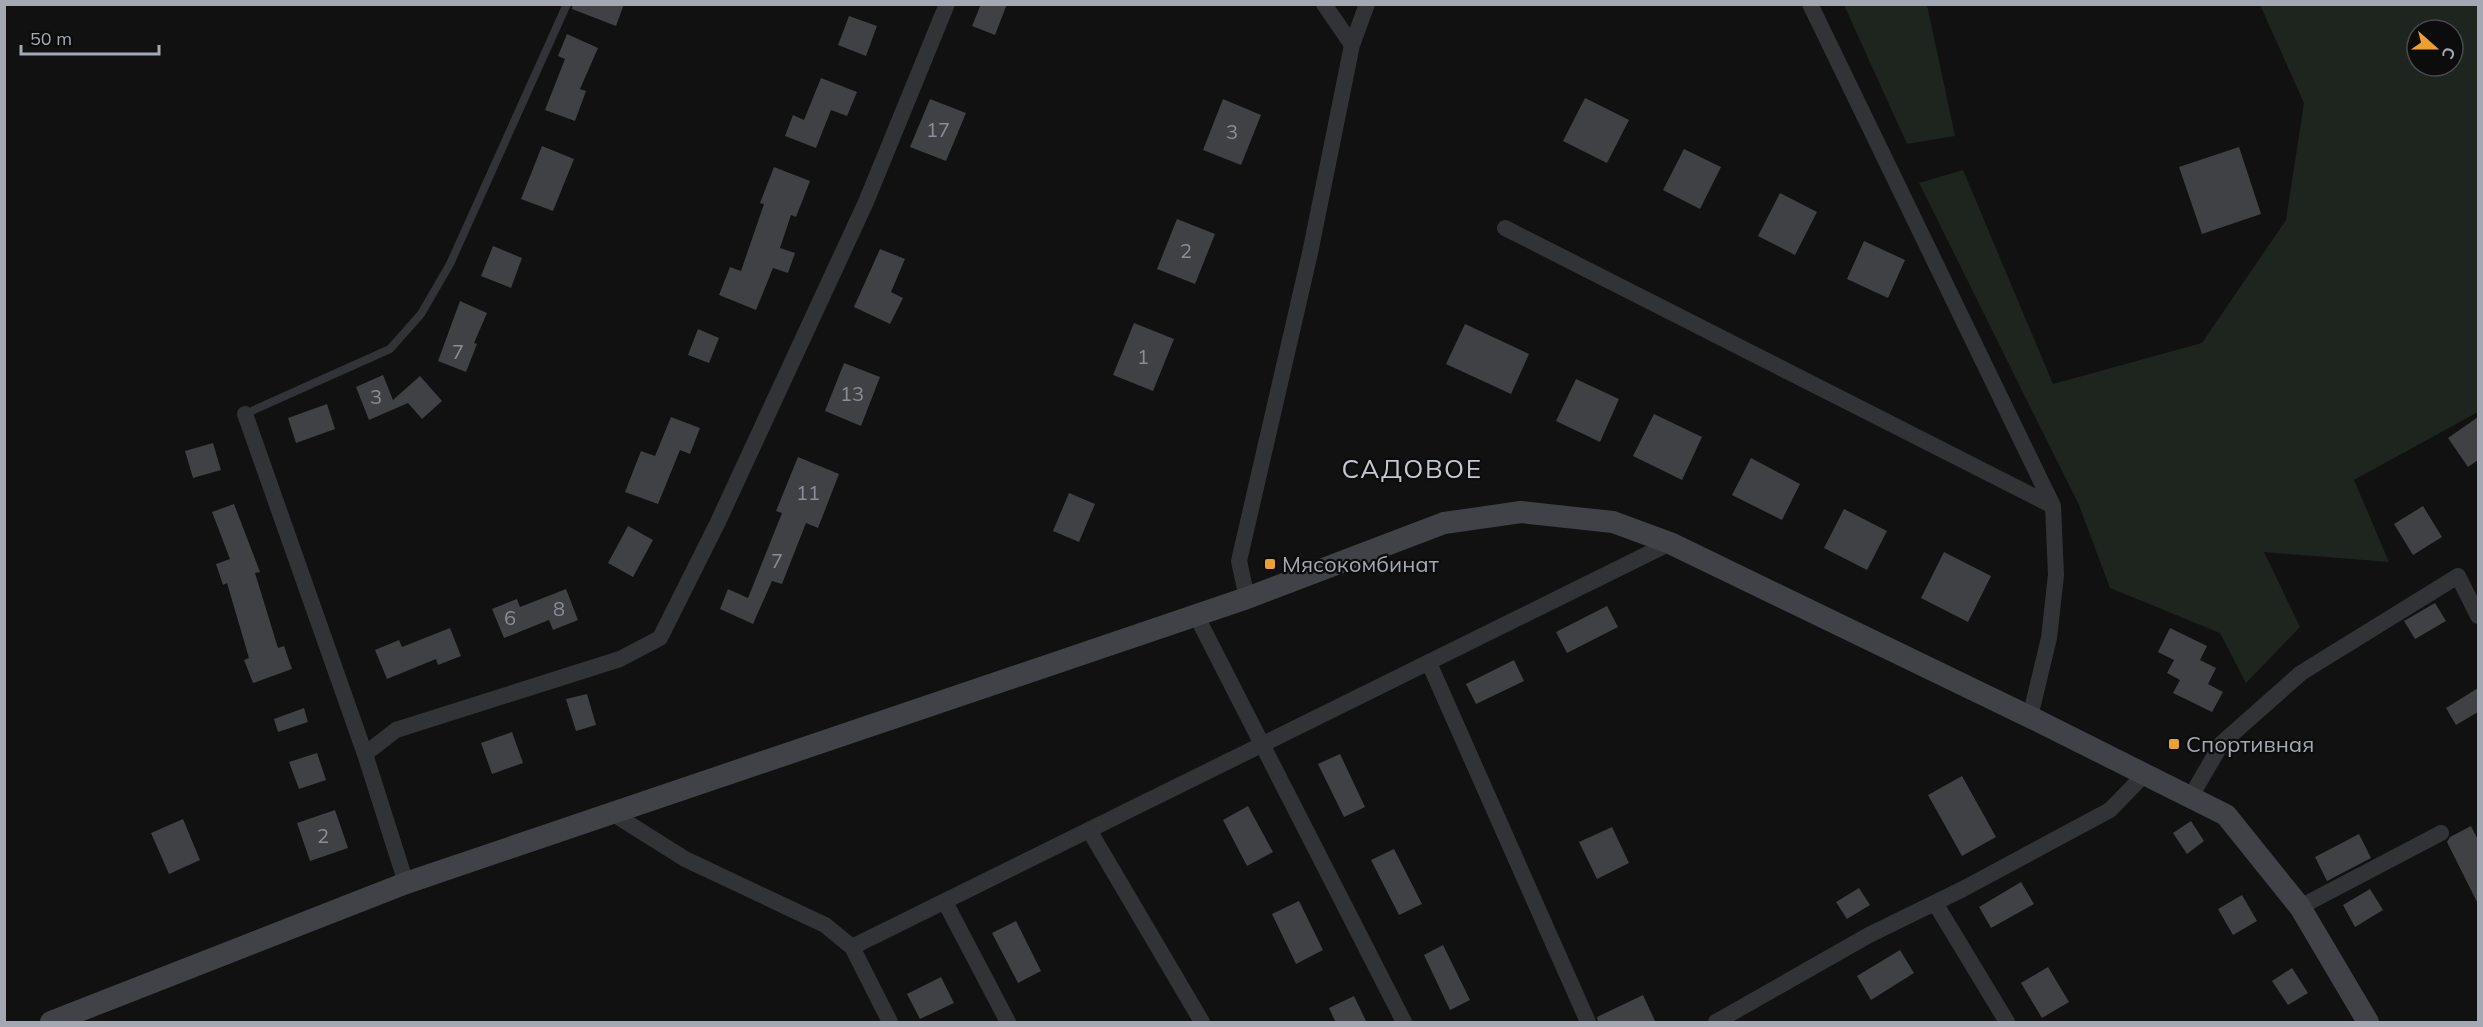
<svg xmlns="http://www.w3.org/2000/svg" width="2483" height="1027" viewBox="0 0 2483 1027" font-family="Mulish,sans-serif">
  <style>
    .green { fill: #1d251e; fill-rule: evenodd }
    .building { fill: #404145 }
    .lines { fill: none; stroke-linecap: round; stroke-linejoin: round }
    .lane { stroke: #323337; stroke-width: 8 }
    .street { stroke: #323337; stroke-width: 16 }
    .secondary { stroke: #404247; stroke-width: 22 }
    .poi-dot { fill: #eaa131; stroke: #0c0c0d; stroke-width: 2 }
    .labels { text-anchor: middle; stroke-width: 4.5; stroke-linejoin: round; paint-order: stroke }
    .number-label { font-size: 20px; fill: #8a8e98 }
    .poi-label { font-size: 22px; fill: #a3a8b3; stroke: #0c0c0d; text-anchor: start }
    .quarter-label { font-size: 26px; letter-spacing: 1.5px; fill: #c3c7cf; stroke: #0c0c0d }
  </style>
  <rect width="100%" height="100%" fill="#111112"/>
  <!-- green -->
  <path class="green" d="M1844 5H1927L1955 136 1907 144Z
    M2260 5H2478V412L2354 480 2389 562 2264 552 2300 627 2246 683 2220 633 2110 588 2079 505 1919 183 1963 170 2053 384 2202 343 2286 220 2304 103ZM2417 30H2453V66H2417Z"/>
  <!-- building -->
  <path class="building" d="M573 4H624L616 26 572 9Z
    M981 4H1007L995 35 972 26Z
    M849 16 877 26 866 56 838 45Z
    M567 34 598 48 580 89 586 91 575 121 545 110 565 59 558 56Z
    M821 78 857 92 847 116 831 110 816 148 785 136 793 115 804 120Z
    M1585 98 1629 120 1607 163 1563 141Z
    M930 99 966 113 946 161 910 147Z
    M1223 99 1261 115 1241 165 1203 150Z
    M542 146 574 159 553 211 521 199Z
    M2239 147 2261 214 2202 234 2179 167Z
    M1684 149 1721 167 1700 209 1663 190Z
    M774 167 810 181 796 217 791 215 780 248 795 253 788 273 773 268 756 310 719 295 730 267 741 271 764 204 760 203Z
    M1780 193 1817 212 1795 255 1758 236Z
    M1177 219 1215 234 1195 284 1157 269Z
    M1864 241 1905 260 1888 298 1847 279Z
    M493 246 522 258 511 288 481 276Z
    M880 249 905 259 891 292 903 298 890 324 854 307Z
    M460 301 487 313 474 343 477 344 466 372 438 361Z
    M1134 323 1174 339 1153 391 1113 375Z
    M1465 324 1529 354 1511 394 1446 364Z
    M698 329 719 338 709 363 688 355Z
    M844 363 880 377 861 426 825 411Z
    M383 375 393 400 420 376 442 401 422 419 408 403 369 420 356 387Z
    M1576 379 1619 399 1600 442 1556 421Z
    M327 404 335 429 296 443 288 418Z
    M1654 414 1702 437 1682 480 1633 456Z
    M671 417 700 428 690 454 680 450 658 504 625 492 641 451 655 456Z
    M2478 417V460L2468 467 2448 438Z
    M213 443 221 470 193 478 185 451Z
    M798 457 839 474 818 528 806 523 782 584 772 581 753 624 720 609 728 589 748 598 782 513 776 511Z
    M1751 458 1800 484 1782 520 1732 495Z
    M1069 493 1095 504 1079 542 1053 531Z
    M234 504 260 572 255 573 278 648 284 646 292 669 253 683 244 660 249 658 227 583 223 585 216 564 230 559 212 512Z
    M2423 506 2442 537 2413 555 2394 524Z
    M1844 509 1887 531 1867 570 1824 548Z
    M628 526 653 540 633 577 608 563Z
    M1944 552 1991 576 1968 622 1921 598Z
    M566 589 578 620 553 630 549 620 504 638 492 609 517 599 520 607Z
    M2435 603 2446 621 2415 639 2404 621Z
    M1607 606 1618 627 1567 653 1556 632Z
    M450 628 461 656 438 665 436 659 387 679 375 650 399 640 402 647Z
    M2170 628 2207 646 2200 660 2216 668 2208 684 2223 692 2212 712 2173 693 2180 680 2167 673 2174 660 2158 652Z
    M1514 660 1524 681 1476 704 1466 684Z
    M2478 688V712L2456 725 2446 708Z
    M587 694 596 725 576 731 566 699Z
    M304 708 308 722 278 732 274 719Z
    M512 732 523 763 492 774 481 743Z
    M317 753 326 780 299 789 289 762Z
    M1340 754 1365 807 1344 817 1318 764Z
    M1962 776 1996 837 1962 856 1928 795Z
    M1248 806 1273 852 1247 866 1223 820Z
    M335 810 348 848 310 861 297 823Z
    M183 819 200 860 169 874 151 833Z
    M2191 821 2204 841 2187 854 2173 833Z
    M2471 826 2478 840V904L2447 842 2450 837Z
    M1612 827 1629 863 1597 879 1579 842Z
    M2359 834 2371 858 2327 881 2315 857Z
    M1394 849 1422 904 1399 915 1371 860Z
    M2021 882 2034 904 1991 928 1979 907Z
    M1859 888 1870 905 1847 919 1836 902Z
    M2370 889 2383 910 2355 927 2343 905Z
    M2242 895 2257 921 2233 935 2218 909Z
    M1299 901 1323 950 1296 964 1272 914Z
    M1016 921 1041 971 1018 983 992 933Z
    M1443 945 1470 1000 1450 1010 1424 955Z
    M1900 950 1914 973 1871 1000 1857 976Z
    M2048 967 2069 1002 2042 1018 2021 983Z
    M2292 968 2308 993 2288 1005 2272 981Z
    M941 977 954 1003 920 1019 907 994Z
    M1643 995 1656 1023H1598L1597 1017Z
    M1354 996 1367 1023H1336L1329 1008Z"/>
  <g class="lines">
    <!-- lane -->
    <path class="lane" d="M245 414 390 349 421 314 450 264 567 4"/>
    <!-- street -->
    <path class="street" d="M1810 4 2053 506 2056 575 2049 638 2030 717
      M1352 45 1367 4
      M1505 228 2053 506
      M245 414 365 754 406 883
      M1247 598 1239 561 1310 253 1352 45 1324 4
      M1196 615 1404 1022
      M1429 663 1588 1022
      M365 754 396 730 620 659 660 638 718 522 866 202 947 4
      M2190 798 2222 743 2301 673 2458 576 2478 616
      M612 813 685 859 825 925 852 947 890 1022
      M1089 830 1202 1022
      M945 902 1008 1022
      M1935 903 2007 1022
      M2300 907 2441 833
      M852 947 1670 543
      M1716 1022 1869 935 1963 889 2110 810 2144 775"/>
    <!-- secondary -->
    <path class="secondary" d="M51 1022 406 883 1247 598 1444 523 1521 512 1613 522 1670 543 2030 717 2226 815 2300 907 2368 1022"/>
  </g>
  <!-- markers -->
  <g class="poi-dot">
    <rect x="1264" y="558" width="12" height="12" rx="3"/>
    <rect x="2168" y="738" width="12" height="12" rx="3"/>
  </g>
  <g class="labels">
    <!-- number labels -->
    <g class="number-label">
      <text x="938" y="137">17</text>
      <text x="1232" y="139">3</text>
      <text x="1186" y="258">2</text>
      <text x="458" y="359">7</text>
      <text x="1143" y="364">1</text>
      <text x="852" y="401">13</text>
      <text x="376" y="404">3</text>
      <text x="808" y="500">11</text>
      <text x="777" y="568">7</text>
      <text x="559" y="616">8</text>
      <text x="510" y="625">6</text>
      <text x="323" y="843">2</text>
    </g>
    <!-- poi labels -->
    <g class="poi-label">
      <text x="1282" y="572">Мясокомбинат</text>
      <text x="2186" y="752">Спортивная</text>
    </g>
    <!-- quarter labels -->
    <g class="quarter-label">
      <text x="1412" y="478">САДОВОЕ</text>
    </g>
  </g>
  <!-- border -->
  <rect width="2483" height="1027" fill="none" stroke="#a3a8b3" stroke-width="12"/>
  <!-- north arrow -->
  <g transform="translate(2435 48) rotate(111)"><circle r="28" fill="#0c0c0d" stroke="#484a4f" stroke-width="1.5"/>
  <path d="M0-4.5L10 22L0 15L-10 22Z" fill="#eaa131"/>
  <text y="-9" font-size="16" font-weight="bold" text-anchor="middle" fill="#a3a8b3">С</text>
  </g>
  <!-- scale -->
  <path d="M21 45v9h138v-9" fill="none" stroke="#a3a8b3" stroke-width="3"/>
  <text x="30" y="45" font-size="18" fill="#a3a8b3" stroke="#0c0c0d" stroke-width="4.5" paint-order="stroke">50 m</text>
</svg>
